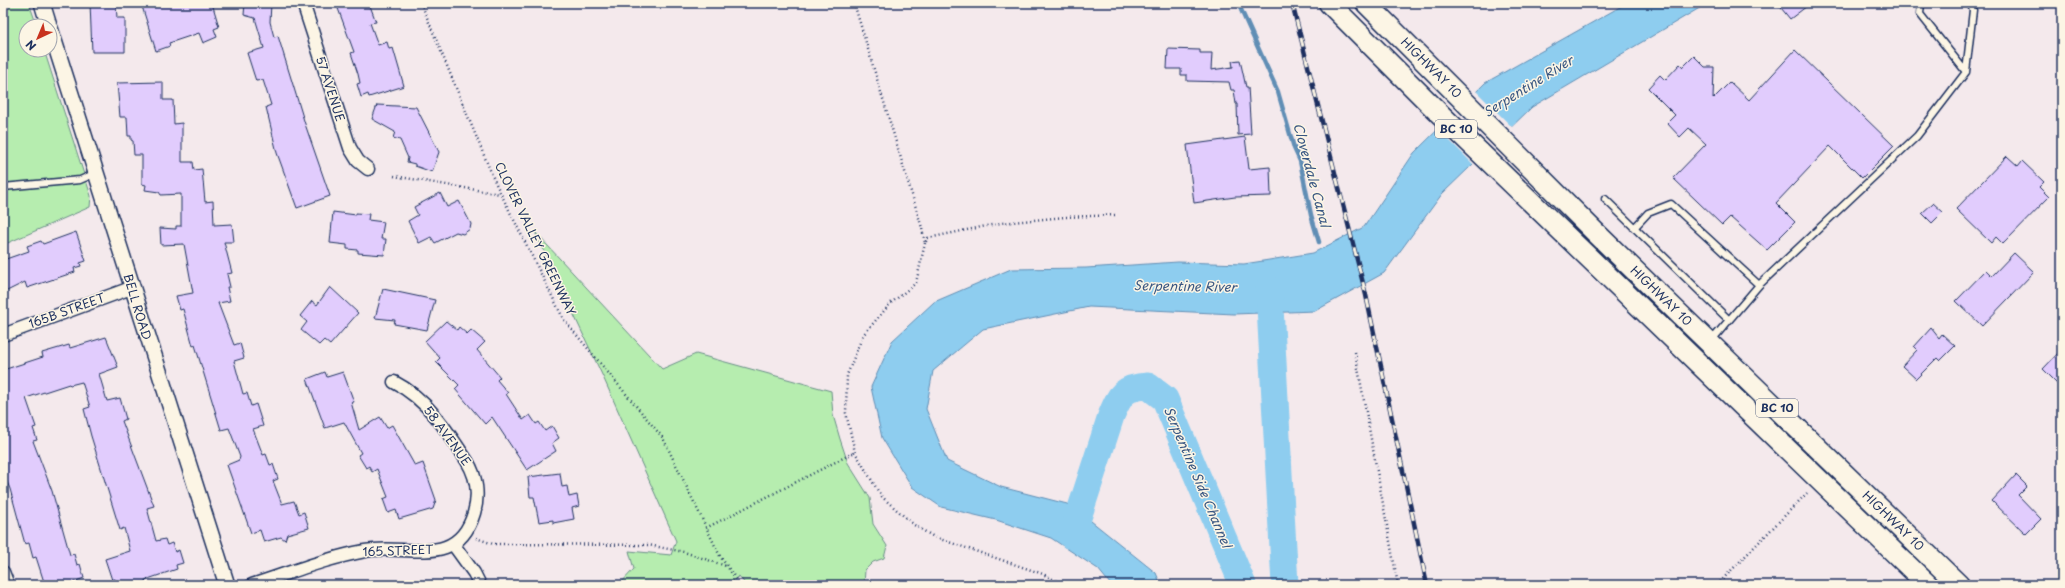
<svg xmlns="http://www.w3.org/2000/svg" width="2065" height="588" viewBox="0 0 2065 588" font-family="'Playpen Sans',sans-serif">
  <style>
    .green { fill: #b6edaf; stroke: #688e86 }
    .water { fill: #8ecdef; stroke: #608eb5 }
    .pier { fill: #f4e9ec }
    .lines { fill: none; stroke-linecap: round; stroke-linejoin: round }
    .stream { stroke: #608eb5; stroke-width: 4.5 }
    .river { stroke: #8ecdef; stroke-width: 27 }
    .building { fill: #e1ccfd; stroke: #1b2f5e }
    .service-casing { stroke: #1b2f5e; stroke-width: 9 }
    .minor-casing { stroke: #1b2f5e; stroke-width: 15 }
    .tertiary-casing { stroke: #1b2f5e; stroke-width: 18 }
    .trunk-casing { stroke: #1b2f5e; stroke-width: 23 }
    .path { stroke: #1b2f5e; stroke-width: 2.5; stroke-dasharray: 1 3; stroke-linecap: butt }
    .service { stroke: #fcf5e5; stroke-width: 6 }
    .minor { stroke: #fcf5e5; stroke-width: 12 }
    .tertiary { stroke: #fcf5e5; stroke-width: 15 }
    .trunk { stroke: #fcf5e5; stroke-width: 20 }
    .rail-casing { stroke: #1b2f5e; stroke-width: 4.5 }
    .rail { stroke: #fcf5e5; stroke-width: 3; stroke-dasharray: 9; stroke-linecap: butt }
    .labels { text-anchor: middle; stroke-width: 3; stroke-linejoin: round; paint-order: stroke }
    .shield { fill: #fcf5e5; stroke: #5e6a86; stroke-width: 1 }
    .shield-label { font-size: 11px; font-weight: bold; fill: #1b2f5e }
    .street-label { font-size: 12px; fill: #1b2f5e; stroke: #fcf5e5 }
    .water-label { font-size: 13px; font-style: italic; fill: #385682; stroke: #fcf5e5 }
  </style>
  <rect width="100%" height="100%" fill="#f4e9ec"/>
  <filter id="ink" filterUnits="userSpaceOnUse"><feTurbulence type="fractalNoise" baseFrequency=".025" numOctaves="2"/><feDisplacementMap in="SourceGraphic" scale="8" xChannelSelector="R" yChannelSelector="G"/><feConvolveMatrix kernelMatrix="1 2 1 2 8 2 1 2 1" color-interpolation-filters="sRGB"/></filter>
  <g filter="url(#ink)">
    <!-- green -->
    <path class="green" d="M3 3H29L37 26H26V50H44L91 196 90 207 3 245Z
      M535 232 662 369 696 354 831 391 833 415 840 439 848 463 870 498 873 524 887 546 884 558 873 562 865 570 864 585H746L739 576 728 585H619L634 569 629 551 671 555 676 541 604 379Z"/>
    <!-- water -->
    <path class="water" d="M1627 3H1708L1532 107 1442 194 1384 273 1315 311 1234 314 1089 307 983 329 933 371 926 409 947 461 1001 487 1071 505 1156 573 1161 585H1111L1098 569 1051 538 996 520 941 507 912 487 882 438 871 387 892 341 934 302 1011 269 1086 268 1178 262 1244 264 1313 253 1364 227 1414 153 1485 83Z"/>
    <!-- pier -->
    <path class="pier" d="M1475 90 1513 128 1474 165 1437 128Z"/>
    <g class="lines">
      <!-- stream -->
      <path class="stream" d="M1238 3 1278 92 1294 148 1300 161 1311 215 1319 242"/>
      <!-- river -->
      <path class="river" d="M1269 288 1285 585
        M1072 536 1111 416C1120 394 1124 387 1148 386L1165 399 1243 585"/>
    </g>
    <!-- building -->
    <path class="building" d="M90 3H116L117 18H125V52H92Z
      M141 3H212L219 27 214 29 217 37 203 43 199 33 169 43 170 46 156 51Z
      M245 3H271L270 22 274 37 278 36 305 124 330 196 297 208 277 153 266 107 271 105 263 80 256 81 247 53 264 48 255 18 244 15Z
      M336 3H369L376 22 370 23 378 45 387 42 389 49 393 48 404 86 369 97 368 94 361 97 357 84 360 83 358 74 351 53 354 52Z
      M1777 3H1811L1790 19Z
      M1168 49 1200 50V53H1212L1211 70 1233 67 1232 61 1240 60 1246 87H1248L1251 134 1238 135 1237 104H1236L1234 90H1231L1229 82 1187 81V75H1181V69H1167Z
      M1795 50 1894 146 1862 178 1830 146 1776 203 1795 222 1767 250 1730 217 1722 225 1673 178 1706 144 1689 128 1680 137 1667 123 1675 115 1648 88 1660 75 1665 80 1680 64 1683 67 1694 56 1705 67H1714L1713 99 1730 82 1749 100Z
      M163 82V100H173L174 124 182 123V162H193L194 170 202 169 205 202 213 201 214 225 232 224 234 242H224L232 273 227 274 230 287H227L230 301 218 303 234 345 240 343 244 358 234 361 243 394 247 393 251 406 256 404 263 426 253 429 263 455 266 454 270 465 273 464 278 479 273 481 282 504 294 501 299 514 304 512 309 528 287 534 285 540 281 537 264 542 260 530 251 533 227 465 239 460 240 457 229 428 221 430 195 345 193 346 183 309 180 310 176 296 193 293 184 244 161 245 160 228 176 229V226H181V194L161 195 159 192 145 190 146 185 142 184V155H134L133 141 131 140V136H128L127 117H120L117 83Z
      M377 105 416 107 439 152 432 172 415 166V164L407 162 408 158 400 140 393 138 395 132 372 119Z
      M1245 137 1249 169 1270 167 1271 196 1235 197 1194 203 1187 145Z
      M2007 156 2018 166 2022 161 2044 182 2039 187 2049 197 2003 244 1996 237 1991 243 1956 209Z
      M440 193 447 207 459 201 471 224 470 229 463 234 456 232 435 243 431 237 419 243 408 221 418 215 414 207Z
      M1933 203 1943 212 1932 223 1922 213Z
      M333 212 356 215V213L369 214 368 220 384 222 381 239H386L384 255 358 253V250L347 249V245L330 243Z
      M76 232 86 261 80 263 81 266 74 268 75 272 27 288 25 282 3 293V260L29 251 27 246 41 241 43 244Z
      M2014 253 2034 272 1982 326 1956 301 1986 270 1992 276Z
      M330 287 358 313 330 345 324 340 319 345 301 330 307 322 300 316 312 301 317 305Z
      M383 289 435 300 427 330 394 324 395 320 375 318Z
      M446 321 457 330 459 327 467 334 471 330 485 342 477 350 500 377 497 380 508 393 506 394 523 420 530 415 536 424 539 422 545 431 552 426 559 438 552 443 556 451 527 470 492 417 485 424 455 389 459 385 436 362 440 358 425 341Z
      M1931 328 1939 338 1942 334 1955 346 1940 361 1937 358 1916 379 1902 366 1917 350 1914 347Z
      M106 337 118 367 99 374 107 401 120 398 126 419 122 421 154 506 147 508 156 541 165 539 167 545 172 543 175 552 179 550 183 563 176 565 177 569 145 580 146 585H117L115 579 112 580 105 559 130 551 124 528 120 530 91 436 84 409 90 407 82 382 70 385 69 384 26 398 36 427 33 428 37 440 33 441 52 491 70 555 74 554 77 565 80 564 84 578 71 583 72 585H45L36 557 33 558 29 543 25 544 10 489 3 472V370L43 357 42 353 69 345 70 348Z
      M2062 349V388L2043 369Z
      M325 372 327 377 343 372 354 402H351L359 430 380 417 387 428 392 425 415 466 423 463 436 500 433 509 399 519 396 510 388 513 383 499 388 497 377 469 372 472 369 466 366 468 358 455 361 453 344 422 325 428 307 379Z
      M560 473 562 487 567 486 569 497 577 495 579 506 572 508 574 519 553 523V520L539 522 534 497H530L528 477Z
      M2016 475 2027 486 2018 495 2041 519 2026 534 1992 501Z"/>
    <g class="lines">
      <!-- service casing -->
      <g class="service-casing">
        <path id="service" d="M1921 3 1920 14 1966 72
          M3 187 80 180 96 173
          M1605 199 1729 320
          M1634 228 1648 213 1671 204 1759 285
          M1712 340 1759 285 1917 136 1966 72 1973 10 1970 3"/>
      </g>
      <!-- minor casing -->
      <g class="minor-casing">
        <path id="minor" d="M303 3 350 148 358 161 368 169
          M3 335 131 288
          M453 544 474 573 480 585
          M3 572 8 585
          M252 585C289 573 327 558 365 551 406 543 457 570 474 513 479 496 477 477 467 461 447 430 427 399 394 382"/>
      </g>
      <!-- tertiary casing -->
      <g class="tertiary-casing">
        <path id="tertiary" d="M42 3 49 26
          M50 28 227 585"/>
      </g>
      <!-- trunk casing -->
      <g class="trunk-casing">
        <path id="trunk" d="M1329 3 1438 112 1928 585
          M1366 3 1595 232 1959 585"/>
      </g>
      <!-- path -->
      <path class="path" d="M421 3 495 182 564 320 663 438 720 556 740 585
        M854 3 922 228 925 243 928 238 1001 223 1065 217 1117 215
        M394 176 500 194
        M925 243 916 283 891 303 863 335 847 375 846 413 855 452 881 496 914 525 934 537 1043 574 1064 585
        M1355 352 1398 585
        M706 528 855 452
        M476 538 493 544 648 545 684 552 726 566
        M1717 585 1807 493"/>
      <!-- service -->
      <use href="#service" class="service"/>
      <!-- minor -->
      <use href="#minor" class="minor"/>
      <!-- tertiary -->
      <use href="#tertiary" class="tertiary"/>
      <!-- trunk -->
      <use href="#trunk" class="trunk"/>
      <!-- rail casing -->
      <g class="rail-casing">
        <path id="rail" d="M1292 3 1366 295 1427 585"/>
      </g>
      <!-- rail -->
      <use href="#rail" class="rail"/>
    </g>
  </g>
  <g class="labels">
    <!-- shield labels -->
    <g class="shield">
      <rect x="1435" y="120" width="42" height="18" rx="3"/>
      <rect x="1756" y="399" width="42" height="18" rx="3"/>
    </g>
    <g class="shield-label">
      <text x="1456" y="133">BC 10</text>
      <text x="1777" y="412">BC 10</text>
    </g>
    <!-- street labels -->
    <g class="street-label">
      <text transform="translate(1431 68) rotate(45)" y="4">HIGHWAY 10</text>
      <text transform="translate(330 89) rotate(72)" y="4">57 AVENUE</text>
      <text transform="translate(535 239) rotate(64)" y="4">CLOVER VALLEY GREENWAY</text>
      <text transform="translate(1661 296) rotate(44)" y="4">HIGHWAY 10</text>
      <text transform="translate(137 307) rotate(73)" y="4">BELL ROAD</text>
      <text transform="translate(67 311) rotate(-20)" y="4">165B STREET</text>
      <text transform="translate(447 436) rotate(54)" y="4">58 AVENUE</text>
      <text transform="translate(1893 521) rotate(44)" y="4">HIGHWAY 10</text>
      <text transform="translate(398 551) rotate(-2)" y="4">165 STREET</text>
    </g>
    <!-- water labels -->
    <g class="water-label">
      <text transform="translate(1528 86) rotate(-32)" y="5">Serpentine River</text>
      <text transform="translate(1312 175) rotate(75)" y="5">Cloverdale Canal</text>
      <text transform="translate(1185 286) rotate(1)" y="5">Serpentine River</text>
      <text transform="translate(1198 477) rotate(67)" y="5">Serpentine Side Channel</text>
    </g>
  </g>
  <!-- margin -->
  <rect width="2065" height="588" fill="none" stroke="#fcf5e5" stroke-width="16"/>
  <rect x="8" y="8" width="2049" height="572" fill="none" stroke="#1b2f5e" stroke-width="1.5" filter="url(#ink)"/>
  <!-- north arrow -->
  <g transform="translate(38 38) rotate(224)"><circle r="19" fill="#fcf5e5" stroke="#a2a6af"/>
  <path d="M0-3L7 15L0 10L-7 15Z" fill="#c8321e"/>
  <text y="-6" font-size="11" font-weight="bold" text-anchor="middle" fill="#1b2f5e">N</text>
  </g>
</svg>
